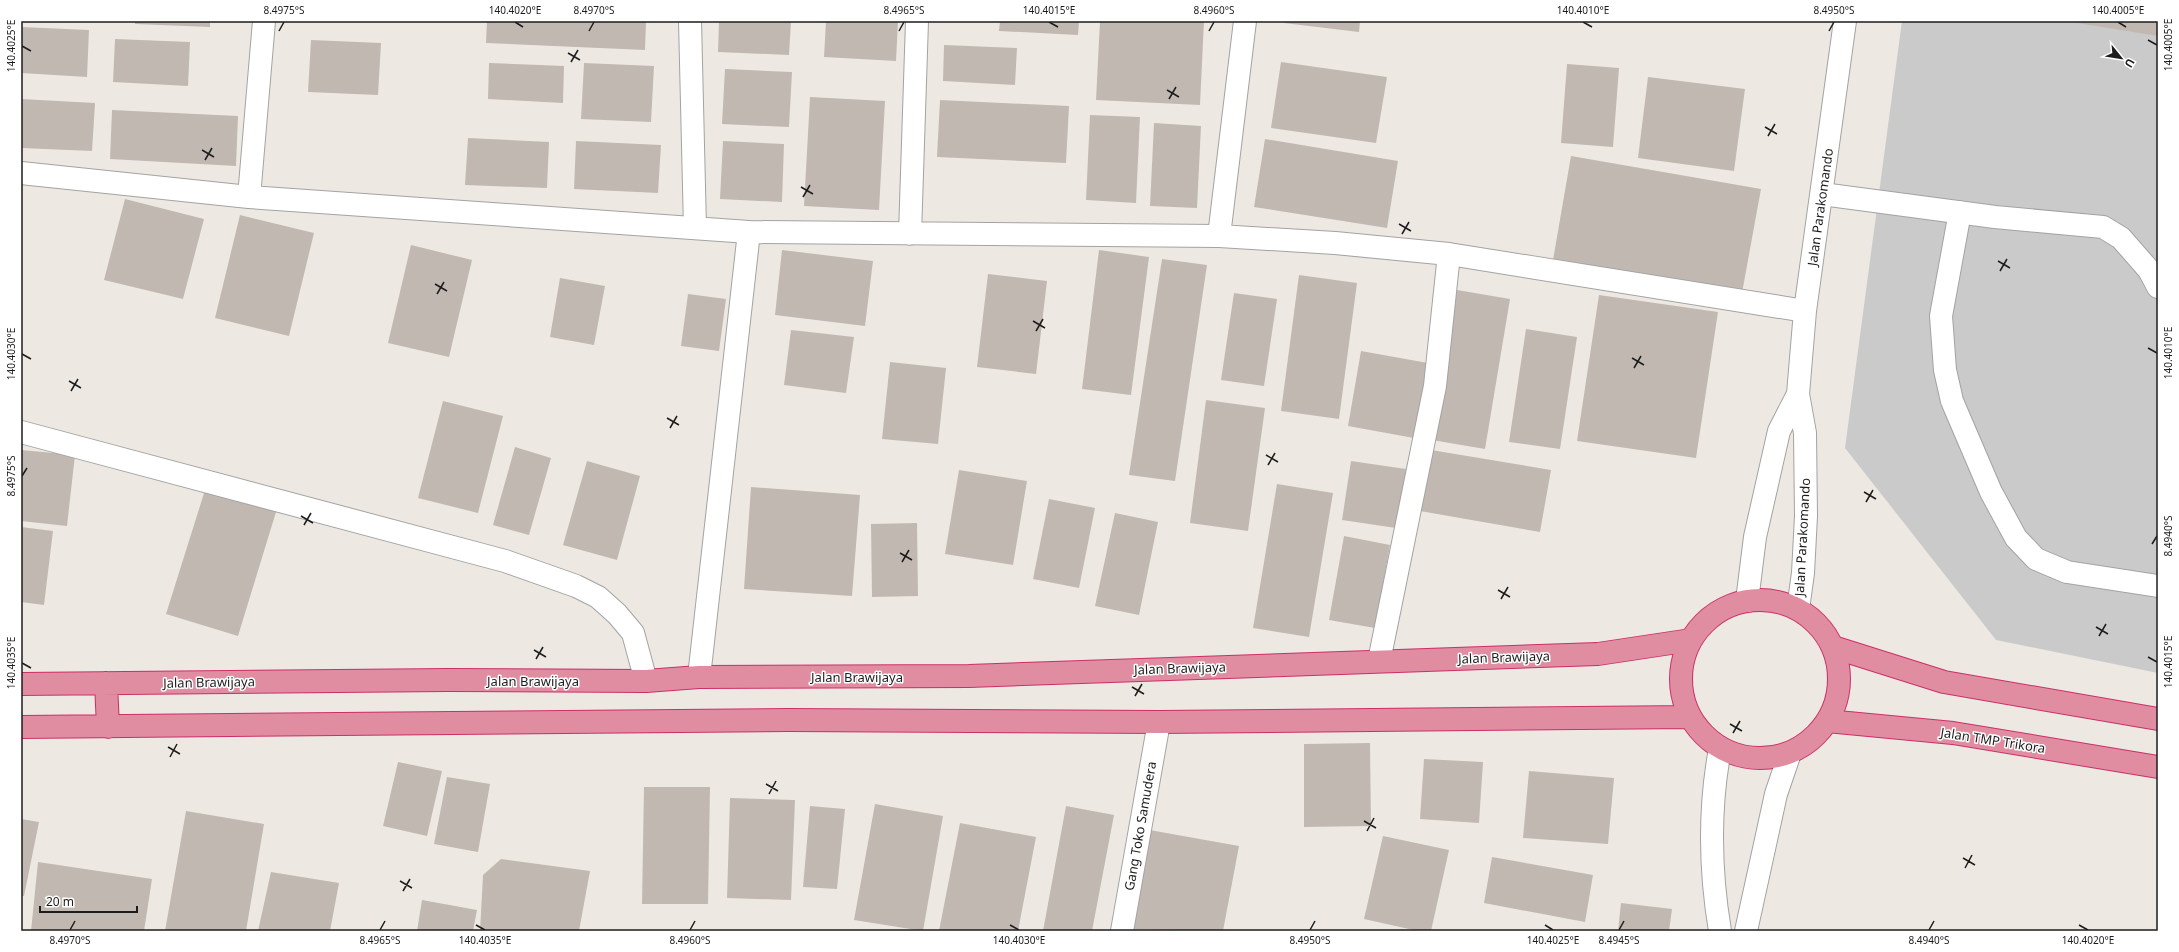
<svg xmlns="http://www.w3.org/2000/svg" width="2179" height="952" viewBox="0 0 2179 952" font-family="'Noto Sans',sans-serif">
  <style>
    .religious { fill: #cacaca }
    .building { fill: #c1b8b2 }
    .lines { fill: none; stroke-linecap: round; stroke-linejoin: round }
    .minor-casing { stroke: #a3a3a3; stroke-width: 24 }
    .highway-casing { stroke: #cc2e6b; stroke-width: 24 }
    .minor { stroke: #fff; stroke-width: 22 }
    .highway { stroke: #e08da1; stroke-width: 22 }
    .ticks { fill: none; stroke: #1c1c1c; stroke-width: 1.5 }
    .labels { text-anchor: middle; stroke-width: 3; stroke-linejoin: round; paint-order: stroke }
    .street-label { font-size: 13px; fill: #1c1c1c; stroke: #fff }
    .neatline { fill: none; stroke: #1c1c1c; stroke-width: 1.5 }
    .ticks-label { font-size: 10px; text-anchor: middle; fill: #1c1c1c }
  </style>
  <rect width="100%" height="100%" fill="#ede9e2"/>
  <!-- religious -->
  <path class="religious" d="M1902 21H2158V673L1996 640 1845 448Z"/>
  <!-- building -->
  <path class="building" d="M135 21H210V27L135 24Z
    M487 21H646L645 50 486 43Z
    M719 21H791L789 55 718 52Z
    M826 21H898L896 61 824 57Z
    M1000 21H1079L1078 35 999 31Z
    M1100 21H1204L1200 105 1096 100Z
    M1285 21H1360L1359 32 1284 23Z
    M2071 21H2158V36L2071 22Z
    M21 27 89 30 87 77 21 73Z
    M115 39 190 42 188 86 113 82Z
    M311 40 381 43 378 95 308 92Z
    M944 45 1017 48 1015 85 943 81Z
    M1281 62 1387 77 1376 143 1271 128Z
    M489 63 564 66 563 103 488 99Z
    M584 63 654 66 651 122 581 119Z
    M1567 64 1619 68 1613 147 1561 143Z
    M725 69 792 72 789 127 722 124Z
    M1648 77 1745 89 1734 171 1638 158Z
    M810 97 885 101 879 210 804 206Z
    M21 99 95 103 92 151 21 148Z
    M940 100 1069 106 1066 163 937 157Z
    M112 110 238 116 236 166 110 159Z
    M1090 115 1140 117 1136 203 1086 200Z
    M1154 123 1201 126 1197 208 1150 206Z
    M468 138 549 142 547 188 465 185Z
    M1265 139 1398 161 1387 228 1254 207Z
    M576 141 661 145 658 193 574 189Z
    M723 141 784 144 782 202 720 199Z
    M1571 156 1761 189 1742 293 1553 260Z
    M125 199 204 219 183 299 104 280Z
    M240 215 314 233 289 336 215 318Z
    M411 245 472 260 449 357 388 343Z
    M782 250 873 261 865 326 775 315Z
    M1099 250 1149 257 1131 395 1082 389Z
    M1162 259 1207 265 1175 481 1129 475Z
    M988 274 1047 281 1036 374 977 367Z
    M1299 275 1357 283 1339 419 1281 411Z
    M560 278 605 286 594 345 550 337Z
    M1457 290 1510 299 1485 449 1432 440Z
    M1234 293 1277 299 1264 386 1221 380Z
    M688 294 726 299 719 351 681 346Z
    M1599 295 1718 312 1696 458 1577 441Z
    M1526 329 1577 337 1560 449 1509 442Z
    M791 330 854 337 846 393 784 385Z
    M1361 351 1428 363 1414 438 1348 426Z
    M890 362 946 368 938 444 882 439Z
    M1206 400 1265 408 1248 531 1190 523Z
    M443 401 503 416 478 513 418 498Z
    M515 447 551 458 529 535 493 525Z
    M21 450 75 455 67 526 21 521Z
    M1431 450 1551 470 1540 532 1420 511Z
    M587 461 640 476 617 560 563 545Z
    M1351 461 1406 469 1396 528 1342 520Z
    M959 470 1027 481 1013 565 945 554Z
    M1277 484 1333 493 1309 637 1253 628Z
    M751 487 860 495 852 596 744 589Z
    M205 490 276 512 238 636 166 614Z
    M1049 499 1095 508 1079 588 1033 579Z
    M1115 513 1158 522 1139 615 1095 606Z
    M917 523 918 596 872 597 871 524Z
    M21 527 53 531 44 605 21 602Z
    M1344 536 1390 545 1375 628 1329 620Z
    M1370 743 1371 826 1304 827V744Z
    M1424 759 1483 762 1479 823 1420 819Z
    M398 762 442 771 427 836 383 826Z
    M1529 771 1614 778 1608 844 1523 838Z
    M447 777 490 784 478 852 434 844Z
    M644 787H710L708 904H642Z
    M730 798 795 800 791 900 727 898Z
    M875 804 943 816 923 931 854 920Z
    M810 806 845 809 837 889 803 887Z
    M1066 806 1114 815 1092 931H1043Z
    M186 811 264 824 246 931H165Z
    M21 819 39 822 24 896H21Z
    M960 823 1036 837 1018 931H939Z
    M1144 829 1239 846 1223 931 1126 929Z
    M1383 836 1449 850 1431 931H1418L1364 919Z
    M1492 857 1593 875 1585 922 1484 903Z
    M501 859 590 871 579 931H480L483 875Z
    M38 862 152 879 144 931H31Z
    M271 872 339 883 330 931H258Z
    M422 900 477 910 473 931H417Z
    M1621 903 1672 909 1669 931H1618Z"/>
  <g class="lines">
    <!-- minor casing -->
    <g class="minor-casing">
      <path id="minor" d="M690 21 695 228
        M21 173 249 197 749 232 1219 236 1335 243 1449 254 1805 311
        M1822 194 1995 217 2103 227 2121 238 2149 270 2158 287
        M249 197 264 21
        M1960 212 1941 316 1945 370 1952 401 1991 492 2016 538 2036 559 2067 572 2158 586
        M910 234 917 21
        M1219 236 1245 21
        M21 432 505 561 576 586 598 597 617 614 633 633 646 681
        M1747 601 1755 537 1779 431 1798 394
        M1798 609 1803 573 1806 516 1805 433 1798 394 1805 311 1845 21
        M1379 661 1435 386 1449 254
        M699 677 749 232
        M1122 931 1159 722
        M1720 931C1710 871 1709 808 1720 749
        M1746 931 1776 794 1790 753"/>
    </g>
    <!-- highway casing -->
    <g class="highway-casing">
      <path id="highway" d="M1681 679a79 79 0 1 1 158 0a79 79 0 1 1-158 0Z
        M1833 647 1944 682 2158 719
        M106 683 108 727
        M21 684 448 680 646 681 699 677 969 676 1598 654 1691 640
        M1827 721 1953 733 2158 767
        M21 727 788 720 1159 722 1690 717"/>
    </g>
    <!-- minor -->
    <use href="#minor" class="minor"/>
    <!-- highway -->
    <use href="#highway" class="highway"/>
  </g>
  <!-- ticks -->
  <path class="ticks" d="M515 22 523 27M1049 22 1058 27M1583 22 1592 27M2118 22 2126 27M279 31 284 22M589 31 594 22M899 31 904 22M1209 31 1214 22M1829 31 1834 22M2148 40 2157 45M22 46 31 51M568 53 580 60M571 62 578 50M1167 90 1179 97M1169 99 1176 87M1765 127 1777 134M1768 136 1775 124M202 150 214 157M205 160 212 148M801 187 813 194M803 197 810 185M1399 224 1411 231M1402 234 1409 222M1998 261 2010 268M2000 271 2007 259M435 284 447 291M437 294 444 282M1033 321 1045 328M1036 331 1043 319M2148 348 2157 353M22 354 31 359M1632 358 1644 365M1634 368 1641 356M69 381 81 388M71 391 78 379M667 418 679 425M670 428 677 416M1266 455 1278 462M1268 465 1275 453M22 476 27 468M1864 492 1876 499M1866 502 1873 490M301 516 313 523M304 525 311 513M2152 544 2157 536M900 553 912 560M902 562 909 550M1498 590 1510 597M1501 599 1508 587M2096 627 2108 634M2099 636 2106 624M534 650 546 657M2148 657 2157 662M536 659 543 647M22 663 31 668M1132 687 1144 694M1135 696 1142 684M1730 724 1742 731M1733 733 1740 721M168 747 180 754M170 757 177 744M766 784 778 791M769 794 776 781M1364 821 1376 828M1367 831 1374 818M1963 858 1975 865M1965 868 1972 855M400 881 412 888M403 891 410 879M476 925 485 930M1010 925 1019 930M1545 925 1553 930M2079 925 2088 930M70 930 75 921M380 930 385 921M690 930 695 921M1310 930 1315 921M1619 930 1624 921M1929 930 1934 921"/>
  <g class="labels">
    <!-- street labels -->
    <g class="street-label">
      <text transform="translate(1820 207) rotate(-82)" y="5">Jalan Parakomando</text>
      <text transform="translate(1802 537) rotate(-87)" y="5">Jalan Parakomando</text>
      <text transform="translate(1504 657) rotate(-2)" y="5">Jalan Brawijaya</text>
      <text transform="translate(1180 668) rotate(-2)" y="5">Jalan Brawijaya</text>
      <text x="857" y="682">Jalan Brawijaya</text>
      <text x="533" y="686">Jalan Brawijaya</text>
      <text transform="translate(209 682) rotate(-1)" y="5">Jalan Brawijaya</text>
      <text transform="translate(1993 740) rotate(9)" y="5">Jalan TMP Trikora</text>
      <text transform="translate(1140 826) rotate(-80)" y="5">Gang Toko Samudera</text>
    </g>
  </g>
  <!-- border -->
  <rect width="2179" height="952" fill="none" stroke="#ffffff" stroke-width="44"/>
  <!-- north arrow -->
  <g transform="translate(2121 58) rotate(120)" stroke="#ffffff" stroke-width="3" paint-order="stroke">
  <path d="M0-3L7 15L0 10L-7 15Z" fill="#1c1c1c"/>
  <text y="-6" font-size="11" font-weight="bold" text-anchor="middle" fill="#1c1c1c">U</text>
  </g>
  <!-- scale -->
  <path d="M40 906v6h97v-6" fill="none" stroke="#1c1c1c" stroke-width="2"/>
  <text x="46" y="906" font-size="12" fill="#1c1c1c" stroke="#ffffff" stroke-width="3" paint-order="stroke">20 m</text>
  <rect x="22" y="22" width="2135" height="908" class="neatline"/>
  <g class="ticks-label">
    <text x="284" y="14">8.4975°S</text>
    <text x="515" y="14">140.4020°E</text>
    <text x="594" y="14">8.4970°S</text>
    <text x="904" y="14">8.4965°S</text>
    <text x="1049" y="14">140.4015°E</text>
    <text x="1214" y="14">8.4960°S</text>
    <text x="1583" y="14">140.4010°E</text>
    <text x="1834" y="14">8.4950°S</text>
    <text x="2118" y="14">140.4005°E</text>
    <text transform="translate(2168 45) rotate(-90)" y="4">140.4005°E</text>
    <text transform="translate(11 46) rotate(-90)" y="4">140.4025°E</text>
    <text transform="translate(2168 353) rotate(-90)" y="4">140.4010°E</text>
    <text transform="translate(11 354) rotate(-90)" y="4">140.4030°E</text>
    <text transform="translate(11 476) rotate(-90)" y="4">8.4975°S</text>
    <text transform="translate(2168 536) rotate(-90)" y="4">8.4940°S</text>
    <text transform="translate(2168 662) rotate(-90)" y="4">140.4015°E</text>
    <text transform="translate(11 663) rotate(-90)" y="4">140.4035°E</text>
    <text x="70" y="944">8.4970°S</text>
    <text x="380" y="944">8.4965°S</text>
    <text x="485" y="944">140.4035°E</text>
    <text x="690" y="944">8.4960°S</text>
    <text x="1019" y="944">140.4030°E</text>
    <text x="1310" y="944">8.4950°S</text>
    <text x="1553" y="944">140.4025°E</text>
    <text x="1619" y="944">8.4945°S</text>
    <text x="1929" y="944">8.4940°S</text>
    <text x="2088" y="944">140.4020°E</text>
  </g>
</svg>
